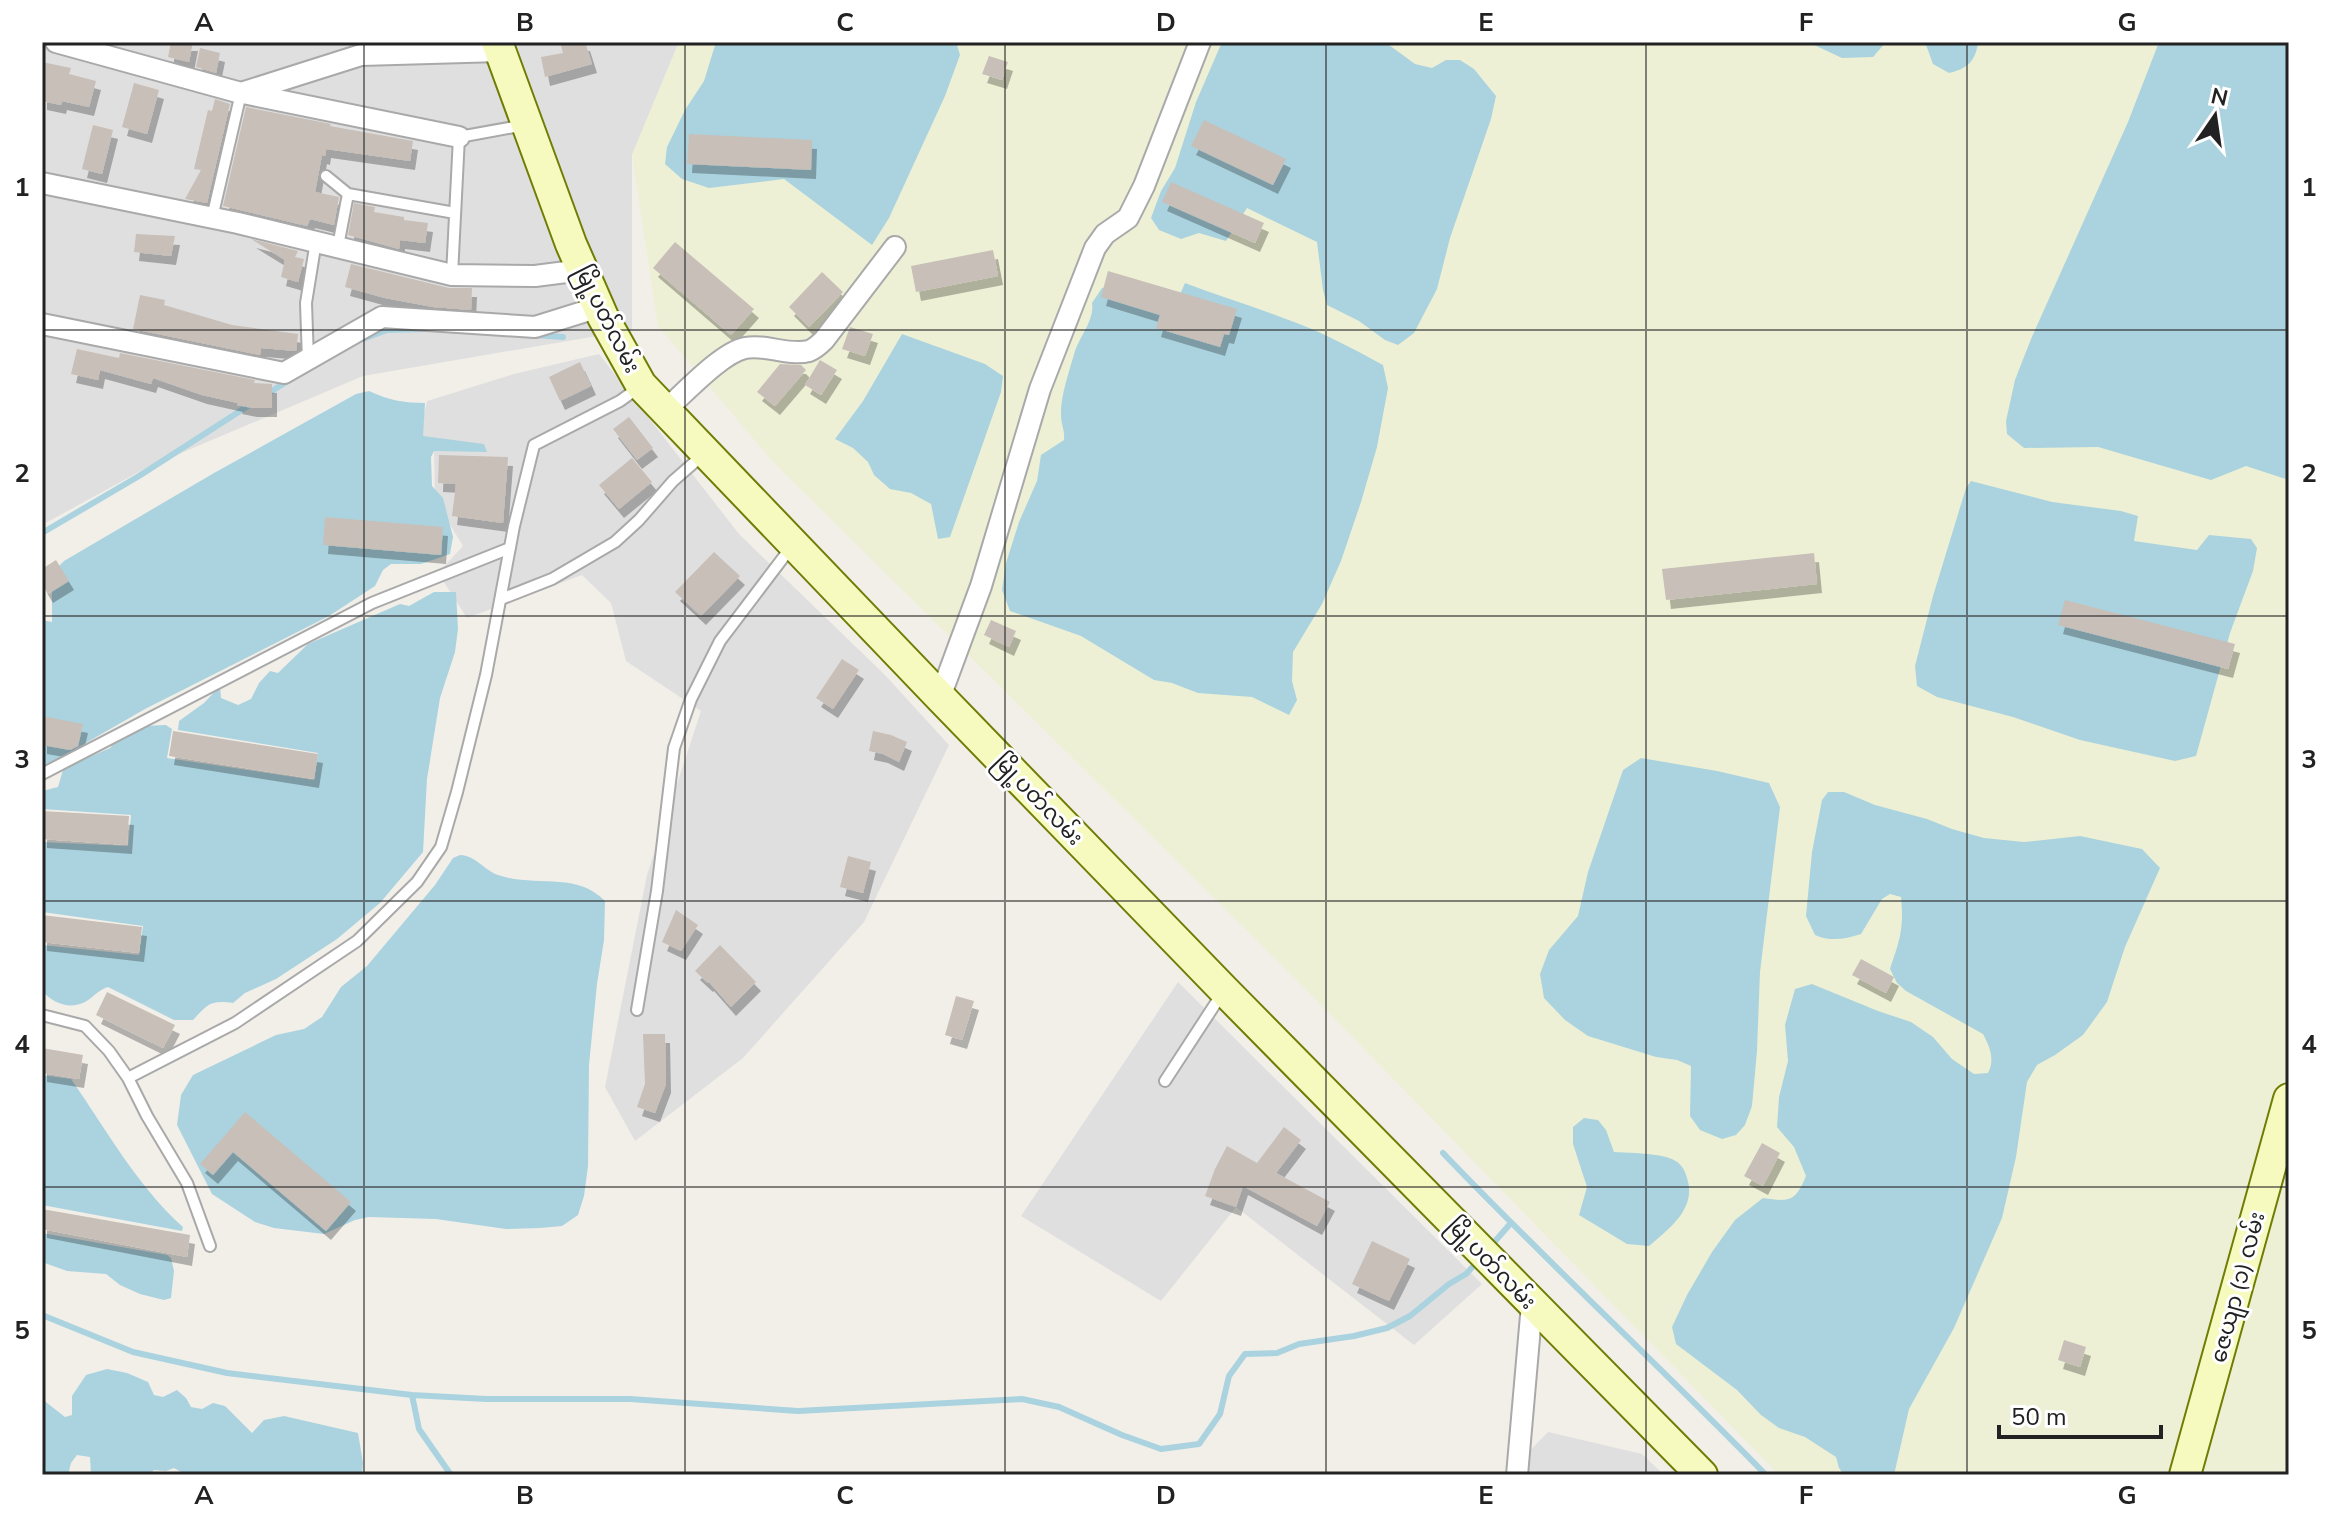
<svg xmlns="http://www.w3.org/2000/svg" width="2331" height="1517" viewBox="0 0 2331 1517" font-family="'Nunito Sans','Noto Sans Myanmar',sans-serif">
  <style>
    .residential { fill: #e0dfdf }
    .farmland { fill: #eef0d5 }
    .water { fill: #aad3df }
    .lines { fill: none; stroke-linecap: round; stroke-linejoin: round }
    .stream { stroke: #aad3df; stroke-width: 6 }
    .building { fill: #c7bfb8; filter: url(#shadow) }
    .lane-casing { stroke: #a9a9a9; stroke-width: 14 }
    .street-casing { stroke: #a9a9a9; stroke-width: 24 }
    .secondary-casing { stroke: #707d05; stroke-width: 34 }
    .lane { stroke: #fff; stroke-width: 10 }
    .street { stroke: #fff; stroke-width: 20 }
    .secondary { stroke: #f7fabf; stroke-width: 30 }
    .grid { fill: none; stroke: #222; stroke-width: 2; stroke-opacity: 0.55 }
    .labels { text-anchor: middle; stroke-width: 6; stroke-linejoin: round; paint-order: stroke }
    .street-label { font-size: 22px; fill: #222; stroke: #fff }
    .neatline { fill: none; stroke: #222; stroke-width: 3 }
    .grid-label { font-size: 26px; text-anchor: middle; font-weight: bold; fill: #222 }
  </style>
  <defs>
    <filter id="shadow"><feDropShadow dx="5" dy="9" stdDeviation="0" flood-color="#0004"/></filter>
  </defs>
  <rect width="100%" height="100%" fill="#f2efe9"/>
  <!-- residential -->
  <path class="residential" d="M42 42H679L632 155V330L363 376 146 468 42 525Z
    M599 354 739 534 884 674 949 745 864 922 743 1058 635 1141 605 1087 647 875 701 711 626 661 611 603 582 575 467 618 438 573 463 546 435 500 434 452 419 436 427 401 514 374Z
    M1178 982 1482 1284 1414 1345 1236 1207 1161 1301 1021 1216Z
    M1548 1432 1642 1454 1664 1475H1506Z"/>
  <!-- farmland -->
  <path class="farmland" d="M679 42H2289V1475H1779L1287 970 773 462 658 326 632 155Z"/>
  <!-- water -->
  <path class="water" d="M716 42H950L957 45 960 55 945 96 889 218 872 245 784 179 709 188 682 179 665 164 667 147 685 110 704 81Z
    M1222 42H1385L1415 64 1432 68 1446 60H1460L1474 69 1496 96 1491 119 1450 238 1437 289 1414 333 1398 345 1385 340 1359 321 1327 305 1323 290 1317 242 1247 208 1226 241 1199 233 1181 239 1159 230 1151 218 1161 191 1175 168 1196 102Z
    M1808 42H1886L1873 57 1842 58Z
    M1925 42H1978C1976 61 1967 69 1949 73L1933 64Z
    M2159 42H2289V480L2246 466 2211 480 2098 447 2024 448 2007 434 2006 421 2015 380 2031 339 2128 122Z
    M1185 283C1218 296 1253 306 1286 319 1320 331 1352 348 1383 365L1388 388 1377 447 1361 502 1341 561 1322 604 1293 652 1292 681 1297 700 1289 715 1252 697 1198 693 1172 683 1154 680 1081 636 1010 611 1002 590 1006 563 1019 522 1037 481 1041 455 1064 440C1065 430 1061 425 1061 415 1060 397 1070 369 1075 351 1080 336 1095 319 1092 303L1102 288 1115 286 1173 310Z
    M902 334 985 364 1003 376 1001 392 950 537 938 539 931 504 911 493 890 489 874 475 868 462 853 448 835 439 863 401Z
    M369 391C388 400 404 403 425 403L423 436 484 444 487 452 434 451 431 457 432 486 443 498 453 537 450 554 421 564H391L383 570 375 586 329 616 145 709 51 763 42 765V620L52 622V573L64 561 214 473 356 394Z
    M1971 481 2052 502 2121 511 2138 516 2134 541 2197 550 2209 535 2251 539 2257 548 2253 571 2230 633 2196 756 2175 761 2080 740 2013 717 1937 697 1917 686 1915 666 1933 596 1966 488Z
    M434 592H456L458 629 455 652 440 698 427 779 423 852 380 903 337 939 276 979 245 993 233 1003C210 1000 208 1004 193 1020H174L108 987C98 990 94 997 85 1002 69 1010 53 1003 42 991V945L139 955 143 926 42 912V842L128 846 131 815 42 809V791L58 787 63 770 71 765 110 748 119 738 144 726 166 725 172 729 167 758 314 780 318 753 178 730 179 721 204 703 220 686 221 698 238 705 251 699 259 683 270 671 278 673 308 644 400 604 409 606Z
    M1641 758 1717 771 1769 783 1780 807 1760 972 1757 1051 1752 1106 1745 1125 1736 1135 1722 1139 1700 1130 1690 1116 1691 1066 1677 1060 1656 1057 1588 1036 1565 1020 1544 998 1540 974 1549 950 1578 916 1588 872 1623 770Z
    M1828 792H1844L1875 805 1927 819 1952 829 1984 838 2024 842 2080 836 2142 849 2160 868 2125 947 2107 1002 2083 1035 2055 1055 2037 1065 2027 1082 2016 1157 2002 1218 1954 1328 1909 1409 1894 1475H1844L1839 1468 1836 1457 1805 1437 1779 1428 1761 1415 1737 1390 1676 1344 1672 1327 1687 1295 1712 1252 1735 1220 1763 1198C1790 1202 1795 1202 1806 1176L1794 1147 1777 1127 1779 1097 1788 1061 1785 1025 1795 989 1812 984 1878 1011 1911 1022 1933 1037 1952 1059 1974 1074 1988 1073C1995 1060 1990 1047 1983 1034L1906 991 1897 983 1890 969C1900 939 1904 929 1901 897L1890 894 1882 899 1861 934C1845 939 1831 942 1815 935L1806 916 1812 852 1822 800Z
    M460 855C475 855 484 870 498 875 535 888 576 871 605 901L604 940 597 984 589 1065 588 1166 584 1196 578 1215 562 1226 540 1228 506 1229 436 1219 369 1217 355 1220 324 1234 274 1228 255 1222 212 1194 177 1125 181 1095 193 1075 276 1035 304 1029 322 1017 341 987 367 966 435 885 453 858Z
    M42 1075 71 1079C106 1129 137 1186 183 1227L182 1231 42 1205Z
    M1584 1118 1598 1120 1606 1130 1614 1152C1630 1153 1658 1153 1672 1159 1681 1163 1685 1170 1687 1178 1697 1208 1670 1228 1649 1246L1627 1244 1579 1215 1587 1187 1573 1144V1127Z
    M42 1233 167 1255 171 1258 174 1271 171 1298 164 1300 140 1294 120 1285 106 1274 67 1271 42 1262Z
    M107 1369 127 1373 148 1382 154 1395 163 1397 177 1390 186 1398 191 1407 202 1409 213 1403 225 1406 252 1433 264 1420 284 1416 358 1433 363 1463 362 1475H186L174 1468 166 1471 154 1470 149 1475H91L90 1457 77 1455 71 1463 68 1475H42V1399L65 1417 72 1415V1396L86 1375Z"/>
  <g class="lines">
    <!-- stream -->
    <path class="stream" d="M534 335 563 337
      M360 340 387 330 427 329
      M267 394 291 379
      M42 533 139 476 251 404
      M1443 1153C1548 1263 1660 1366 1766 1475
      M1490 1247 1510 1224
      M42 1315 133 1352 227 1373 412 1395 486 1399H630L798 1411 1022 1399 1059 1407 1122 1435 1161 1449 1199 1444 1220 1414 1229 1376 1245 1354 1277 1353 1299 1344 1354 1336 1387 1328 1410 1316 1449 1284 1466 1274 1478 1261
      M412 1395 419 1429 451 1475"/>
  </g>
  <!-- building -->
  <path class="building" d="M171 42H193L189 62 168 57Z
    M560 42H585L592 64 545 77 541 57 563 53Z
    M200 48 220 53 216 73 196 67Z
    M989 56 1008 62 1002 80 982 74Z
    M42 62 71 68 69 74 96 81 89 107 62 101 61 105 42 101Z
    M134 83 159 90 147 134 122 127Z
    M215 99 230 104 207 203 185 199 201 170 194 169 208 110 212 111Z
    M246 107 331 124 330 126 413 141 410 161 326 149 325 156 322 155 315 192 339 197 334 225 310 219 307 226 223 206Z
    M1204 120 1286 159 1273 185 1191 146Z
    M93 125 113 130 102 174 82 169Z
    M689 134 812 140 811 170 687 164Z
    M1171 182 1264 223 1255 243 1162 202Z
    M354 203 375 207 374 212 404 217V220L428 223 425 243 400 240 399 249 348 235Z
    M136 234 175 236 171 256 134 252Z
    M251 239 298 251 295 257 304 259 298 282 281 277 285 260Z
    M675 242 754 309 731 335 653 268Z
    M993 250 998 276 916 292 911 266Z
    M351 264 449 288H472L471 310 433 307 385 298 345 287Z
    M1108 271 1237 309 1229 335 1224 334 1220 347 1156 328 1160 315 1101 297Z
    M822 272 843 292 809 327 789 307Z
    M140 295 165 300 164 305 232 325 298 334 296 351 261 348 260 355 133 329Z
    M850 327 873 334 865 356 842 349Z
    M77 349 119 358 120 353 255 380 254 383 272 384V408H252L237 405 238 403 202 395 153 378 151 384 100 370 98 380 71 374Z
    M820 360 837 370 821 395 805 385Z
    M580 362 591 386 560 401 549 377Z
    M780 364 801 365 806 370 775 406 757 392Z
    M629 417 653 448 637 460 613 429Z
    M439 455 508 457 503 523 452 516 456 484 438 483Z
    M632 458 652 482 619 509 599 485Z
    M325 517 443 527 441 555 323 545Z
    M714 552 740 576 701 616 675 592Z
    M1814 553 1817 584 1666 600 1662 569Z
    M56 560 69 581 48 594 42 584V569Z
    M2065 600 2235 644 2228 669 2058 625Z
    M991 620 1016 631 1009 647 984 635Z
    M842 659 859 670 833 709 816 698Z
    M42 716 83 724 78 746 70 750 42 745Z
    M173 731 318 754 314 779 169 756Z
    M873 731 891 735 907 742 899 762 883 754 869 751Z
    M42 811 129 816 127 845 42 839Z
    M848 856 871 862 863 893 840 887Z
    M676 910 698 925 681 951 662 942Z
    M42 915 142 927 139 953 42 942Z
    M720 945 756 982 731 1007 709 982 708 983 695 971Z
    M1861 959 1894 977 1886 993 1852 975Z
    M107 992 175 1025 163 1048 96 1015Z
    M956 996 974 1001 962 1040 945 1035Z
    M643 1034H665L666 1084 655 1113 637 1107 645 1084Z
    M42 1048 83 1055 79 1079 42 1073Z
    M245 1112 351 1202 326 1231 233 1152 213 1175 200 1164Z
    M1284 1127 1301 1140 1276 1173 1330 1202 1317 1226 1243 1186 1236 1207 1205 1196 1215 1169 1227 1146 1257 1163Z
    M1762 1143 1780 1153 1763 1186 1744 1176Z
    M42 1209 190 1235 187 1257 42 1229Z
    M1372 1241 1410 1259 1389 1301 1352 1284Z
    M2064 1340 2086 1347 2080 1367 2058 1360Z"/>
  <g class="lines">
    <!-- lane casing -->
    <g class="lane-casing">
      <path id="lane" d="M326 176 348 194 338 246
        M348 194 455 213
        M212 218 241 93
        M452 275 459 137 525 125
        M308 360 306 303 316 241
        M501 599 552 579 615 542 639 520 673 481 704 454
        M42 774 372 603 510 548
        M637 1010 657 891 674 748 691 699 720 641 792 546
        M42 1015 85 1026 109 1051 128 1078 147 1116 187 1183 210 1246
        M128 1078 235 1023 357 941 417 882 441 847 457 792 486 675 514 526 534 445 620 401 638 388
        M1165 1081 1223 992"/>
    </g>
    <!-- street casing -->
    <g class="street-casing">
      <path id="street" d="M56 42 241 93 361 55 500 51
        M243 93 459 137
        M42 183 238 223 452 275 535 276 582 270
        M42 324 284 373 382 317 535 327 599 307
        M665 410C685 393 721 353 745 348 766 344 788 356 809 351 814 349 820 344 824 340L895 247
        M940 697 981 586 1040 389 1095 248 1105 234 1128 218 1144 186 1200 42
        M1517 1475 1532 1304"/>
    </g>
    <!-- secondary casing -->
    <g class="secondary-casing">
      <path id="secondary" d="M497 42 571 244 603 317 641 385 940 697 1224 990 1702 1475
        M2185 1475 2289 1099"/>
    </g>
    <!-- lane -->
    <use href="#lane" class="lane"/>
    <!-- street -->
    <use href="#street" class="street"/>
    <!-- secondary -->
    <use href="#secondary" class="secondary"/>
  </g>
  <!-- grid -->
  <path class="grid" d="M364 42V1475M685 42V1475M1005 42V1475M1326 42V1475M1646 42V1475M1967 42V1475M42 330H2289M42 616H2289M42 901H2289M42 1187H2289"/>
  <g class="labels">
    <!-- street labels -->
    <g class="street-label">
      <text transform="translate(608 319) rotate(63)" y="8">မြို့ပတ်လမ်း</text>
      <text transform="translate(1039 799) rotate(46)" y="8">မြို့ပတ်လမ်း</text>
      <text transform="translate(1492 1263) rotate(46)" y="8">မြို့ပတ်လမ်း</text>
      <text transform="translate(2237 1287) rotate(-75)" y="8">ဇေယျာ (၁) လမ်း</text>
    </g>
  </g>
  <!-- border -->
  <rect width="2331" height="1517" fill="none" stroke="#ffffff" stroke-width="88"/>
  <!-- north arrow -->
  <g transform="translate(2215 116) rotate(13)" stroke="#ffffff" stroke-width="6" paint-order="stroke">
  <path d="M0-6L14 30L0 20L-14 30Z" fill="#222222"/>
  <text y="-12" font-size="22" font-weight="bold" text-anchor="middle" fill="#222222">N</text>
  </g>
  <!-- scale -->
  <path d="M1999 1425v12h162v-12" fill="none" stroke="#222222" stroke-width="4"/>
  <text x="2011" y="1425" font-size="24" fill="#222222" stroke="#ffffff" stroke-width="6" paint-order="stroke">50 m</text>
  <rect x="44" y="44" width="2243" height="1429" class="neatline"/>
  <g class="grid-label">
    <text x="204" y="31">A</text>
    <text x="525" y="31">B</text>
    <text x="845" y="31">C</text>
    <text x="1166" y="31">D</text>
    <text x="1486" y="31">E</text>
    <text x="1806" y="31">F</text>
    <text x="2127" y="31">G</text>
    <text x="22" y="196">1</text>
    <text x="2309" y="196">1</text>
    <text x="22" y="482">2</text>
    <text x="2309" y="482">2</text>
    <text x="22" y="768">3</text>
    <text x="2309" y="768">3</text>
    <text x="22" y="1053">4</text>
    <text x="2309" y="1053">4</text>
    <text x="22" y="1339">5</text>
    <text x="2309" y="1339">5</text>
    <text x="204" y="1504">A</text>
    <text x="525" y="1504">B</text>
    <text x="845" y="1504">C</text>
    <text x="1166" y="1504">D</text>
    <text x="1486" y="1504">E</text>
    <text x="1806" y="1504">F</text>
    <text x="2127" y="1504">G</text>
  </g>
</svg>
